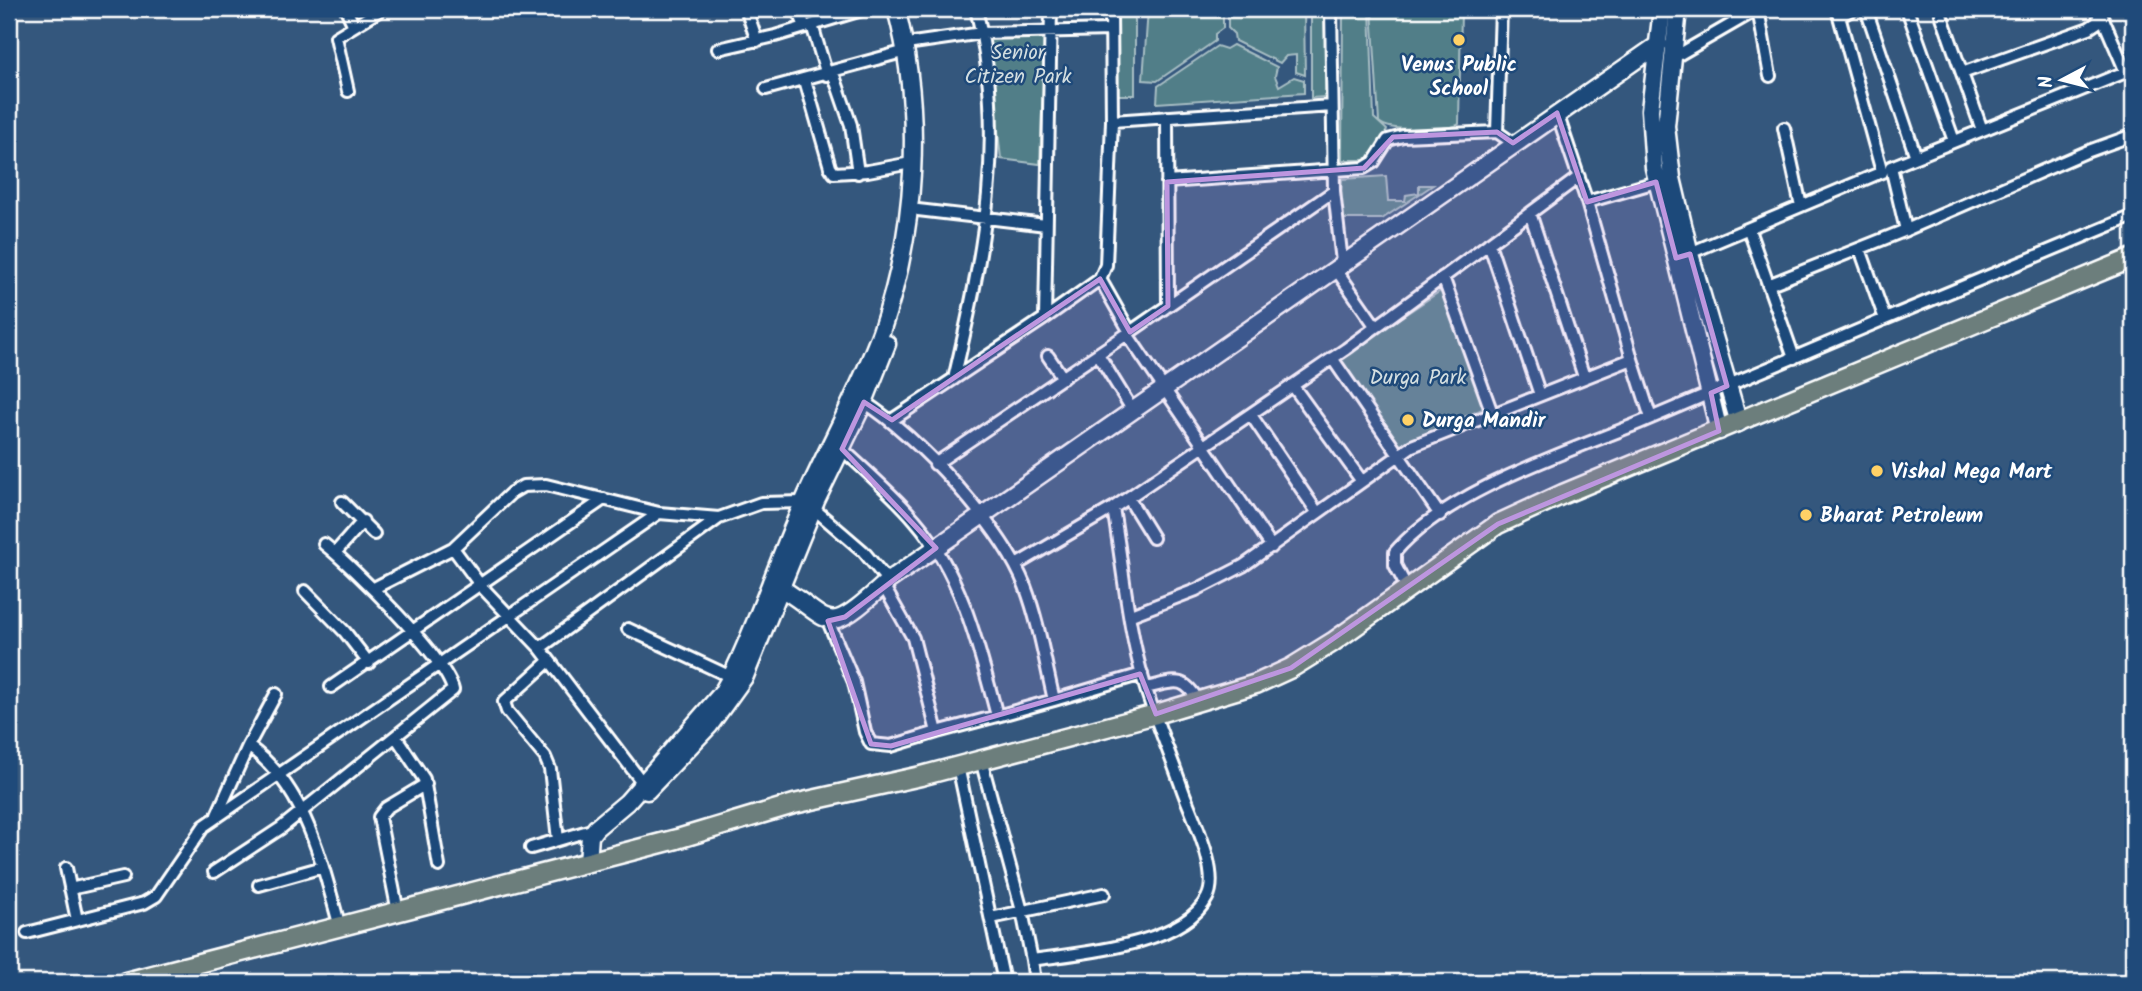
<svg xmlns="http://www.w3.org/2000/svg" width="2142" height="991" viewBox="0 0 2142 991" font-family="Kalam,sans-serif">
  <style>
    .green { fill: #517e88; stroke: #a8bec4; stroke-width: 2 }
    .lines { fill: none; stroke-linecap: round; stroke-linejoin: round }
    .street-casing { stroke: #fff; stroke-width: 16 }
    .secondary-casing { stroke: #fff; stroke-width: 21 }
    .primary-casing { stroke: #fff; stroke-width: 23 }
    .street { stroke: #1f4a7a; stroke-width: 10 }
    .secondary { stroke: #1f4a7a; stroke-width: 16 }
    .primary { stroke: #6c7e7c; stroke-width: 18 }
    .marked { fill: #bd96df; fill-opacity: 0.2; stroke: #bd96df; stroke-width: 5; stroke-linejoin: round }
    .poi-dot { fill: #ffd166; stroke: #1f4a7a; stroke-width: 2.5 }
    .labels { text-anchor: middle; stroke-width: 5; stroke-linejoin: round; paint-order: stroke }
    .park-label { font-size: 21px; fill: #d4dfe1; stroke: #1f4a7a }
    .poi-label { font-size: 21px; font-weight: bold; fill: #fff; stroke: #1f4a7a; text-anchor: start }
  </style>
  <rect width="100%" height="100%" fill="#34577d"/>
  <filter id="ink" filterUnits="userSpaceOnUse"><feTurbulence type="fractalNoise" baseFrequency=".0143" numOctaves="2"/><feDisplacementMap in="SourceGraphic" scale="14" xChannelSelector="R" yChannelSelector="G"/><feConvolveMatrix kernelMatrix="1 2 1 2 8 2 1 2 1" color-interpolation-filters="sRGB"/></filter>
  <g filter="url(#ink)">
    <!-- green -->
    <path class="green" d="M1118 9H1135V95H1118Z
      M1148 9H1223V28L1215 34V41L1157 81 1143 80Z
      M1228 9H1304L1305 75 1296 72V55L1286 56 1280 63 1235 41 1234 34 1228 28Z
      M1311 9H1325L1326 97 1311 98Z
      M1343 9H1370L1374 118 1387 130 1376 153 1369 160H1342Z
      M1372 9H1461L1459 124C1448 131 1388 132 1379 122Z
      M1045 34 1040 164 1001 159 988 37Z
      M1233 45 1277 67 1275 76 1279 86 1294 77 1304 80V93L1157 103 1158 86 1217 46 1226 49Z
      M1386 176 1388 201H1405L1406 195 1419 193V185H1433L1382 219H1340L1342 179Z
      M1445 288 1487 407 1398 447 1340 358Z"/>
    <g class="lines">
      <!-- street casing -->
      <g class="street-casing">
        <path id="street" d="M346 9 353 24
          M746 9 757 41
          M798 9 805 27
          M1331 9 1334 191
          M1758 9 1770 76
          M1866 9 1916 157
          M1907 9 1954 141
          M1941 14 1982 130
          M2101 14 2126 72
          M1839 17 1853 9
          M812 25 827 75
          M913 43 982 33 1111 30
          M718 49 775 36 865 9
          M1673 58 1758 9
          M2133 69 1891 167 1906 230 2086 152 2133 135
          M833 73 851 125 858 173
          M1962 73 2089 28 2098 22 2100 9
          M805 80 830 167 834 173 868 171 911 163
          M766 89 906 51
          M348 91 336 37 382 9
          M1557 113 1587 202 1656 182
          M1167 117 1168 306
          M1112 121 1332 106
          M1784 128 1801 206
          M1497 132 1501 9
          M1167 182 1364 168 1374 162 1388 140 1403 136 1497 132 1513 143
          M918 210 1046 225
          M1530 213 1584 377
          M1749 230 1794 358
          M1489 243 1540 395
          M1685 255 1882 172 1837 9
          M1335 268 1376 327
          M1443 277 1492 413
          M1768 285 1906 230
          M1045 318 1100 279 1106 265 1112 121 1111 9
          M1885 319 2133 216
          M1130 332 1334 191 1342 262
          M1127 334 1272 547
          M1098 354 1133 411
          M1048 356 1063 378
          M1332 358 1440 515
          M1632 359 1651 418
          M954 379C983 255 1008 135 976 9
          M1293 386 1361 480
          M864 402C918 436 1002 527 1025 586 1039 623 1045 662 1054 700L1142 674
          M1251 415 1317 512
          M892 420 1045 318 1051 9
          M842 449C867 472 893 494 915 520 962 574 979 648 997 716L1054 700
          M935 464 1130 332 1100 279
          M1129 499 1153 538
          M342 502 374 534
          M813 508 863 551 888 581
          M453 548 481 586 540 648 642 782
          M335 553 363 521
          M1016 565 1113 508
          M883 585 913 638 937 732 997 716
          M374 588 453 548 511 493 523 486 546 485 659 513 719 518
          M1407 588 1395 565V552C1447 491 1565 453 1639 423 1721 389 1803 354 1885 319L1860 249
          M305 591 345 632 369 663
          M1131 615 1196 590 1243 566 1412 446 1632 359 1587 202
          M828 621 854 682 865 732 871 744 891 746 937 732
          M628 629 731 677
          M540 648 719 518 761 503 803 502
          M549 661 504 702 507 711 545 757 550 769 558 840
          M331 687 604 499
          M1146 688C1174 682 1183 674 1199 702
          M396 737 424 779 439 866
          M248 746C306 786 322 864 340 927
          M981 760 1022 911 1032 960
          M958 766 1004 982
          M217 815 248 746 276 694
          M531 848 595 829
          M66 868 77 920
          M214 872 281 828 453 690C446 658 352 566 324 544
          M259 885 323 867
          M70 889 123 877
          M398 912 379 817 386 808 426 784
          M991 918 1104 894
          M27 933 144 903 156 896 204 826 659 513
          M1035 982 1032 960C1080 953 1182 946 1207 898 1221 873 1192 816 1183 791 1171 756 1156 722 1145 686 1128 630 1123 567 1113 508L1346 349 1579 177"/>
      </g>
      <!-- secondary casing -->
      <g class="secondary-casing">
        <path id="secondary" d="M1662 9 1650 110 1654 168 1719 431
          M1678 9 1666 126 1672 178 1690 254 1739 423
          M771 582C837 619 819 644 888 581L1659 44
          M647 791 709 726 745 676 816 501 864 402 887 344
          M588 862 590 836 596 828 627 802 722 693 731 677C759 620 778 559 804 501 829 444 860 390 881 332 916 232 924 111 896 9"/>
      </g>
      <!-- primary casing -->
      <g class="primary-casing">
        <path id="primary" d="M126 982 677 839 794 804 921 776 1156 714 1256 684 1291 668 1333 642 1498 524 1563 494 2133 258"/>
      </g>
      <!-- street -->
      <use href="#street" class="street"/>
      <!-- secondary -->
      <use href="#secondary" class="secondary"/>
      <!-- primary -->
      <use href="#primary" class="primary"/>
    </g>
  </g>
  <!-- marked area -->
  <path class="marked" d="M1557 113 1587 202 1656 182 1676 258 1690 254 1727 386 1711 393 1719 431 1498 524 1291 668 1156 714 1140 674 891 746 871 744 828 621 845 617 936 548 842 449 864 402 892 420 1100 279 1130 332 1168 306 1167 182 1364 168 1393 137 1497 132 1513 143Z"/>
  <!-- markers -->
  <g class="poi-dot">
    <circle cx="1459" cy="40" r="7"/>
    <circle cx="1408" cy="420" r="7"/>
    <circle cx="1877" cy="471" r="7"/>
    <circle cx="1806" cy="515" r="7"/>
  </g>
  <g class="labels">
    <!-- park labels -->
    <g class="park-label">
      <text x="1018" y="59">Senior<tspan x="1018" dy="24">Citizen Park</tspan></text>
      <text x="1418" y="384">Durga Park</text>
    </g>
    <!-- poi labels -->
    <g class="poi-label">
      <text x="1459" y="71" text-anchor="middle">Venus Public<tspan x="1459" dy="24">School</tspan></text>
      <text x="1422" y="427">Durga Mandir</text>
      <text x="1891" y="478">Vishal Mega Mart</text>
      <text x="1820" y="522">Bharat Petroleum</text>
    </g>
  </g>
  <!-- margin -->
  <rect width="2142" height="991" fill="none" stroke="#1f4a7a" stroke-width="35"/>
  <rect x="18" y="18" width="2107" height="956" fill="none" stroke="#fff" stroke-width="2.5" filter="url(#ink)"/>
  <!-- north arrow -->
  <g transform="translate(2062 80) rotate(263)" stroke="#1f4a7a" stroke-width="5" paint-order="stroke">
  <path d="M0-5L12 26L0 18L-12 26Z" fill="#ffffff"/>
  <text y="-10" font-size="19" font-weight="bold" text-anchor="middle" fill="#ffffff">N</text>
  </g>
</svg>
